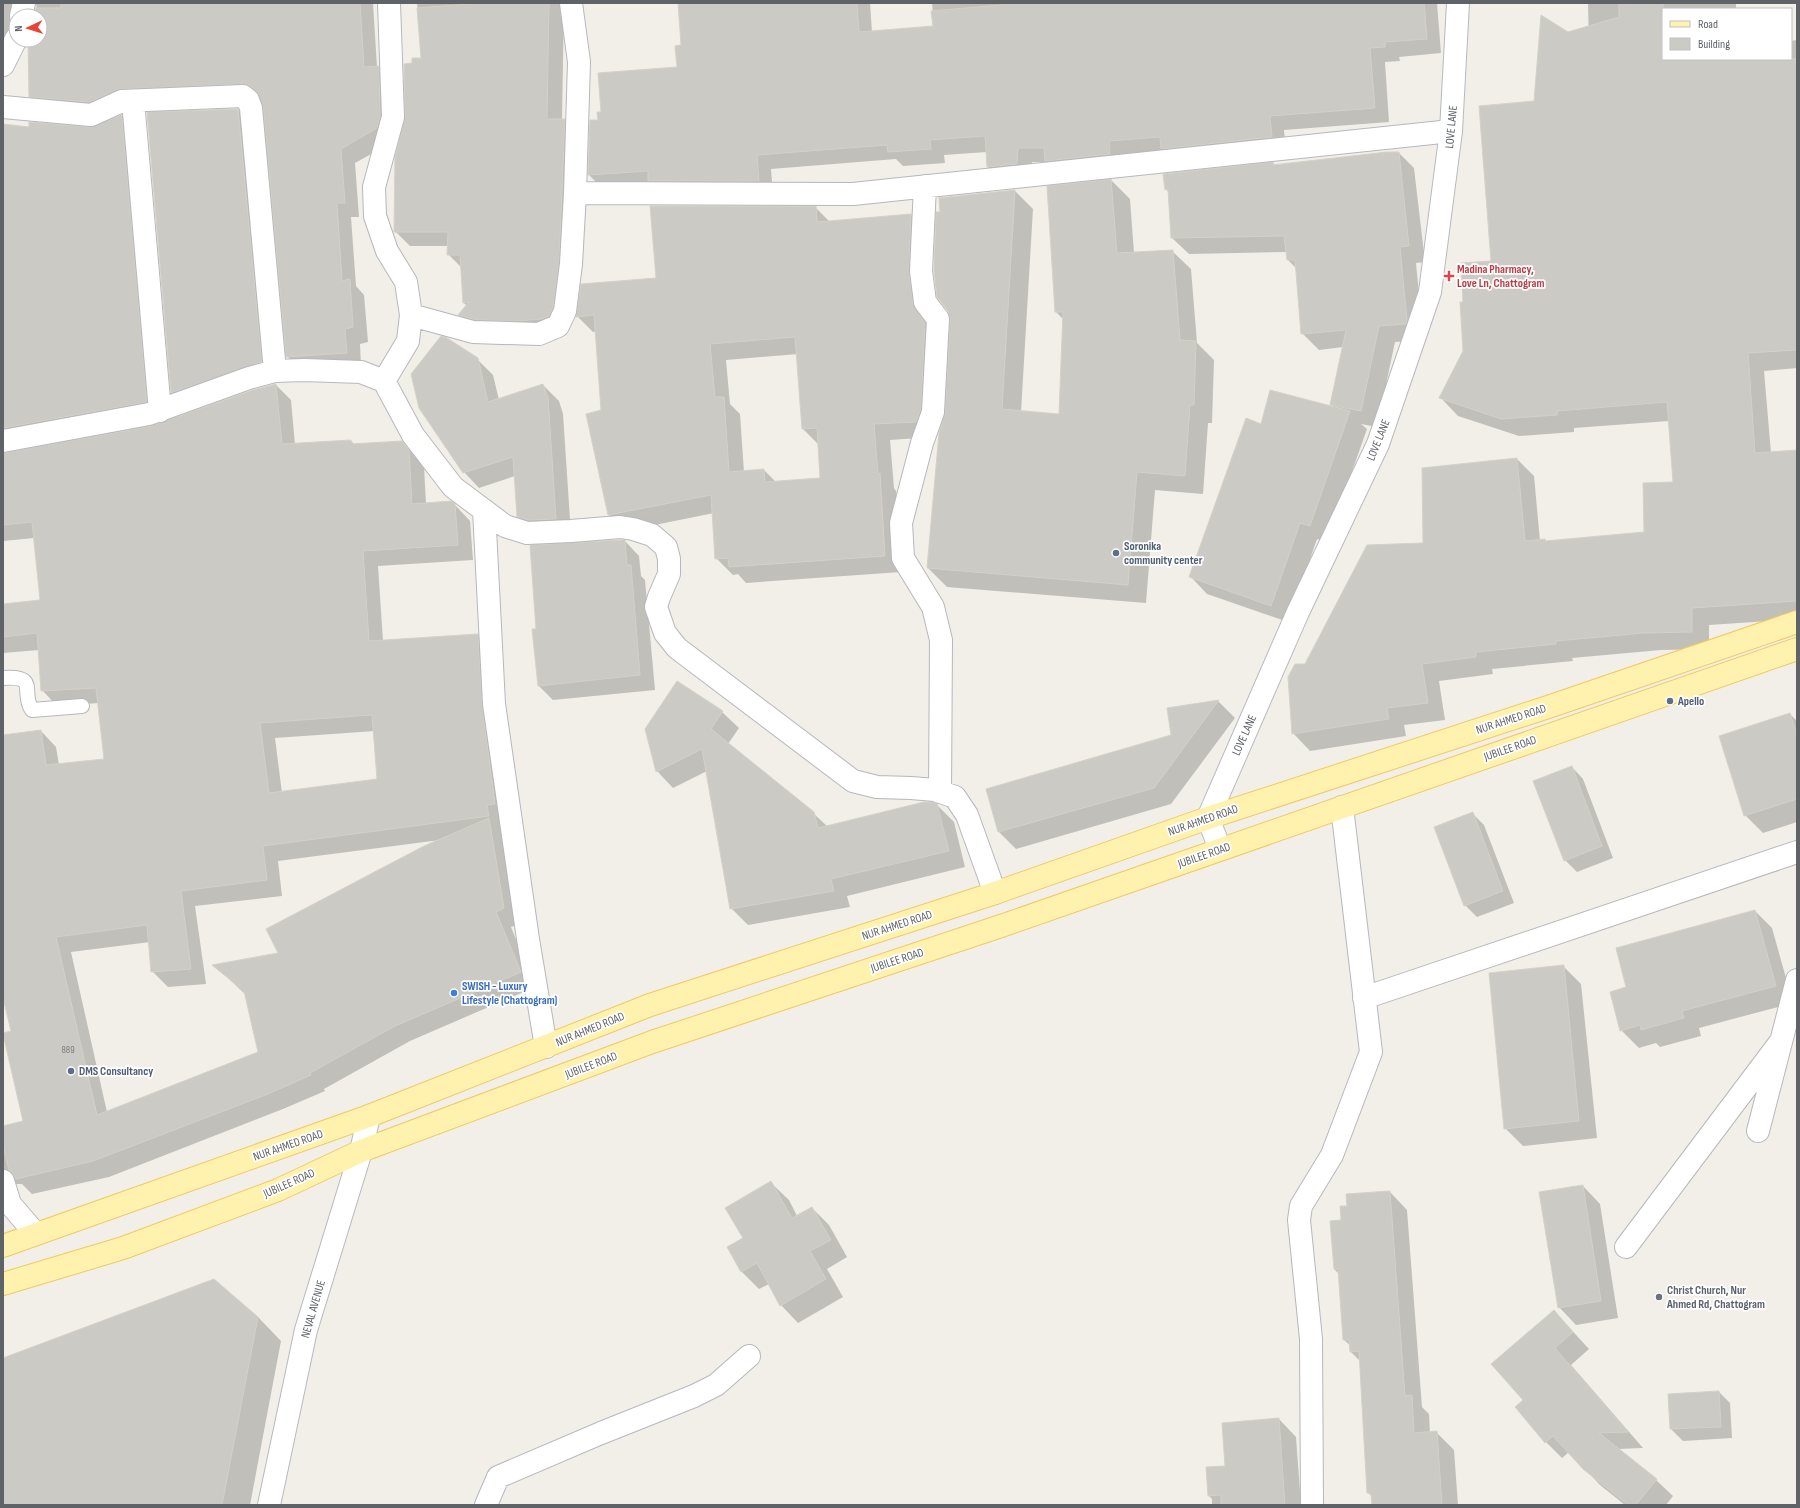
<svg xmlns="http://www.w3.org/2000/svg" width="1800" height="1508" viewBox="0 0 1800 1508" font-family="'Sofia Sans Condensed',sans-serif">
  <style>
    .shadow { fill: #0003; fill-rule: evenodd }
    .building { fill: #cccac5; stroke: #d6d1c6; fill-rule: evenodd }
    .lines { fill: none; stroke-linecap: round; stroke-linejoin: round }
    .service-casing { stroke: #b5b8bc; stroke-width: 16 }
    .minor-casing { stroke: #b5b8bc; stroke-width: 24 }
    .secondary-casing { stroke: #b6babf; stroke-width: 24 }
    .primary-casing { stroke: #f2c960; stroke-width: 24 }
    .service { stroke: #fff; stroke-width: 14 }
    .minor { stroke: #fff; stroke-width: 22 }
    .secondary { stroke: #fff; stroke-width: 22 }
    .primary { stroke: #fff2af; stroke-width: 22 }
    .health-dot { fill: #e0444e; stroke: #fff; stroke-width: 1.5 }
    .service-dot { fill: #5c6f8a; stroke: #fff; stroke-width: 1.5 }
    .shop-dot { fill: #3f7fe0; stroke: #fff; stroke-width: 1.5 }
    .worship-dot { fill: #6b7280; stroke: #fff; stroke-width: 1.5 }
    .labels { text-anchor: middle; stroke-width: 3.5; stroke-linejoin: round; paint-order: stroke }
    .number-label { font-size: 10px; fill: #7a7d7f }
    .street-label { font-size: 12px; fill: #5f6368; stroke: #fff }
    .health-label { font-size: 12px; font-weight: bold; fill: #be3a42; stroke: #fff; text-anchor: start }
    .service-label { font-size: 12px; font-weight: bold; fill: #4e5e75; stroke: #fff; text-anchor: start }
    .shop-label { font-size: 12px; font-weight: bold; fill: #366cbe; stroke: #fff; text-anchor: start }
    .worship-label { font-size: 12px; font-weight: bold; fill: #5b616d; stroke: #fff; text-anchor: start }
  </style>
  <rect width="100%" height="100%" fill="#f1efe8"/>
  <!-- shadow -->
  <path class="shadow" d="M3 3H377H373L377 67 393 82 391 143 355 163 359 217H351L356 286 364 295 368 342 360 344 361 367 302 371 287 356 264 107 261 99 44 111 30 96 29 40H40V16H34L37 5 16 16V40H28L29 42 21 46 3 47Z
    M417 3H564L562 120H564L579 135 567 322 474 329 460 315 467 306 464 303 462 268 448 254V246H410L395 231 413 64 422 60Z
    M679 3H870L872 32 934 27 932 3H1437L1441 53 1399 57 1400 61 1385 62 1389 122 1284 130 1286 152 1060 175 1047 162H1032L1031 179 1003 182 988 167 987 152 944 155 945 163 903 166 896 159 771 169 773 195 604 190 589 175 602 113 678 68 682 46Z
    M1588 3H1736V9H1663V59H1791V41L1797 40V368L1764 371 1771 453 1797 451V619L1709 625V649L1661 650 1572 658 1573 661 1492 669 1493 674 1439 681 1445 720 1404 725 1406 736 1310 751 1293 733 1305 665 1424 544 1517 459 1534 476 1540 541 1545 540 1547 542 1645 533 1674 483 1669 421 1574 428V432L1519 436 1458 416 1441 398 1464 351V303L1492 262 1535 102 1589 46Z
    M238 110 253 125 276 377 187 407 172 392Z
    M121 116 137 131 162 417 10 447 5 454 152 427 276 385 291 400 295 445 351 441 355 445 401 442 417 457 424 466 426 504 455 505 470 521 473 560 378 566 383 641 477 635 493 650 504 831 501 832 504 835 519 924 511 927 535 987 410 1041 324 1089 325 1091 283 1109 109 1177 32 1194 22 1184H15L3 1201V1127L24 1122 12 1032 3 994V736L41 731 56 747 59 765 106 760 99 703 57 706 42 690 39 650 3 653V605L41 601 34 538 3 541V125L30 128H90ZM375 731 378 780 282 793 275 738ZM440 840 280 954 214 965 245 994 259 1053 107 1112 71 952 150 942 152 971 168 987 206 984 195 906 282 896 278 861Z
    M1398 152 1414 168 1425 262 1416 263 1423 337 1422 340 1395 342 1377 427 1361 424 1367 429 1327 542 1317 539 1288 622 1207 594 1191 577 1335 408 1331 404 1343 347 1319 350 1302 333 1297 269 1288 260 1287 252 1189 254 1172 238 1169 193 1166 189 1273 163 1276 166Z
    M1111 180 1130 199 1134 253 1172 251 1191 269 1197 343 1214 360 1212 423H1208L1203 494 1155 490 1146 603 947 587 928 568 946 413 951 320 1015 191 1033 209 1021 412 1060 415 1063 319 1056 312Z
    M815 207 830 222 911 215 927 232 933 437 890 440 894 488 896 491 901 572 746 583 738 574 733 575 716 558 714 513 625 531 609 515 587 414 602 410 596 332H593L577 316ZM798 354 803 429 819 445 821 479 776 482 764 470 744 472 740 414 730 404 726 360Z
    M477 359 493 375 499 400 543 385 559 401 563 414 571 534 534 532 518 516 515 476 479 488 464 472Z
    M625 541 639 556 641 576 645 580 655 690 553 700 539 686 537 630Z
    M1218 701 1235 718 1171 804 1016 849 999 832 987 790 1172 736 1168 709Z
    M722 712 739 728 728 744 813 813 828 827 937 805 954 822 965 867 847 896 850 907 748 925 731 908 707 771 673 788 657 771Z
    M1790 714 1797 721V822L1763 833 1745 815Z
    M1572 767 1583 779 1613 858 1577 872 1565 860Z
    M1472 813 1484 825 1514 903 1477 917 1465 905Z
    M1755 911 1772 928 1793 1003 1699 1028 1701 1036 1660 1047 1656 1043 1639 1048 1621 1030 1628 988Z
    M1563 966 1581 984 1597 1138 1523 1146 1505 1128Z
    M771 1183 789 1200 797 1216 812 1208 829 1225 847 1257 827 1269 843 1297 798 1323 781 1305 769 1284 759 1289 741 1271 744 1239Z
    M1583 1186 1600 1204 1618 1318 1576 1325 1559 1307Z
    M1390 1192 1407 1210 1422 1407 1429 1414 1430 1433 1436 1432 1454 1450 1458 1505H1373V1497L1368 1493 1360 1361 1351 1352V1346L1344 1340 1339 1274 1334 1269 1342 1221 1348 1206Z
    M1554 1311 1589 1349 1571 1365 1643 1448 1618 1449 1656 1480 1673 1496 1666 1505H1625L1600 1485 1569 1452 1562 1458 1546 1442 1524 1400Z
    M258 1317 281 1341 250 1505H3V1359Z
    M1719 1392 1730 1403 1732 1438 1683 1441 1671 1429Z
    M1279 1419 1296 1437 1301 1505H1212V1499L1209 1496 1226 1467Z"/>
  <!-- building -->
  <path class="building" d="M61 3H360L364 67 379 66 380 116 377 128 341 149 345 203H337L342 281 350 279 353 327 345 329 347 353 286 357 263 107 256 91 250 86 242 84 121 89 89 102 29 97 28 40H40V16H34L36 8H61Z
    M483 3H549L547 119H565L559 263 553 307 549 316 542 319 517 321 475 320 458 315 469 302 463 303 460 255H447L448 232H394L395 158 405 117 404 64 412 63V58H421L417 8Z
    M678 3H857L859 32 933 26 931 11 1001 5V3H1424L1427 39 1385 42V47L1370 48 1375 108 1270 116 1272 137 1161 149 1160 137 1109 141 1110 154 1045 161 1044 148H1018L1017 164 987 167 985 136 930 140 931 149 888 152 887 145 757 155 759 181H648V171L588 175 590 120H598L597 112H601L598 73 677 67 675 46 681 45Z
    M1663 3V59H1797V350L1748 353 1755 453 1797 450V601L1692 608V632L1644 633 1556 641V644L1476 652V657L1422 664 1428 703 1387 708 1389 719 1292 734 1288 677 1295 664H1305L1367 545 1423 543 1422 468 1517 458 1525 541 1545 539V541L1644 532 1643 483 1673 482 1667 402 1557 411V415L1501 419 1439 398 1463 351 1460 302H1463L1461 263 1491 261 1479 106 1534 101 1541 15 1568 32 1619 17V4Z
    M238 109 262 362 171 393 147 112Z
    M122 115 147 402 3 428V124L29 127V122L90 127Z
    M1387 152H1399L1409 246 1400 247 1407 320 1406 324 1379 326 1361 411 1330 405 1346 330 1301 334 1295 260H1287L1284 236 1171 238 1168 189 1165 190 1163 174 1273 162V165Z
    M1111 179 1117 253 1173 250 1180 340 1196 341 1194 405H1190L1185 476 1137 472 1128 585 927 568 939 433 945 413 950 320 948 311 937 297 934 270 936 212H940L939 198 1015 190 1002 409 1059 414 1063 312H1055L1047 186Z
    M650 206H816L817 222 911 214 909 271 913 304 925 323 921 410 916 422 874 424 878 474 880 473 885 556 729 567 728 558 715 559 711 495 608 515 586 414 601 410 594 315 576 317 581 284 656 278ZM795 337 802 429 817 428 820 478 765 482 764 469 729 472 724 397H715L710 344Z
    M441 336 447 338 478 358 488 402 543 384 548 398 556 519 529 520 517 517 513 457 463 473 419 408 411 374Z
    M276 384 282 444 351 440V444L402 441 409 450 412 504 451 501 455 504 458 545 363 551 369 641 478 634 482 705 495 804 487 805 489 816 263 846 267 880 181 891 191 969 151 972 147 925 56 937 97 1115 258 1052 244 991 212 965 278 953 266 929 424 846 489 818 504 908 496 912 521 972 395 1026 310 1073 311 1075 268 1094 93 1161 16 1179 12 1172 9 1170 3 1146V1126L23 1121 3 1034V1033L11 1031 3 998V735L41 730 46 765 104 759 96 688 41 691 37 633 3 637V604L40 600 32 522 3 525V453L151 426 253 390ZM372 715 377 779 269 793 260 723Z
    M1270 390 1350 411 1310 526 1300 523 1271 606 1189 577 1246 418 1261 424Z
    M620 540H625L627 565H631L640 675 538 686 532 629H536L530 545Z
    M677 681 723 711 711 729 814 812 818 828 924 802H932L937 804 949 851 831 879 834 891 730 909 702 749 656 772 645 729Z
    M1219 700 1154 788 998 832 986 789 1171 735 1167 708Z
    M1790 713 1797 735V799L1744 816 1719 736Z
    M1572 766 1602 846 1564 861 1533 781Z
    M1473 812 1503 891 1464 906 1434 827Z
    M1755 910 1776 986 1682 1011 1684 1018 1641 1030 1640 1025 1620 1031 1610 992 1626 987 1616 948Z
    M1564 965 1579 1121 1504 1129 1489 973Z
    M771 1181 792 1218 812 1207 831 1240 810 1251 826 1279 780 1306 757 1263 741 1272 727 1247 743 1238 725 1208Z
    M1583 1185 1601 1301 1558 1308 1539 1192Z
    M1390 1191 1405 1396 1412 1395 1414 1433 1437 1431 1442 1505H1372L1371 1493H1367L1359 1351 1350 1352 1349 1340H1343L1338 1269H1334L1330 1221 1341 1220 1340 1206H1347L1346 1194Z
    M214 1279 258 1317 222 1505H3V1358Z
    M1554 1310 1573 1332 1555 1348 1628 1432 1599 1433 1657 1479 1636 1505H1628L1583 1469 1553 1436 1545 1443 1515 1407 1523 1400 1491 1364Z
    M1719 1391 1721 1427 1670 1429 1668 1394Z
    M1279 1418 1285 1505H1221V1495L1208 1496 1206 1467 1225 1466 1222 1423Z"/>
  <g class="lines">
    <!-- service casing -->
    <g class="service-casing">
      <path id="service" d="M3 678C40 675 20 693 32 710L82 706"/>
    </g>
    <!-- minor casing -->
    <g class="minor-casing">
      <path id="minor" d="M21 16 24 3
        M3 65 16 39
        M133 101 160 411
        M3 107 91 115 122 101 243 96 248 100 251 108 275 371
        M925 186 921 271 925 302 938 319 933 412 922 443 901 523 903 558 933 607 941 640 940 792
        M575 193 853 194 1451 131
        M411 315 473 332 539 334 558 326 565 311 571 264 575 193 579 62 571 3
        M384 381 408 341 411 315 406 282 387 251 375 216 374 187 393 117 389 3
        M3 441 149 414 249 378 275 371 304 370 361 372 384 381 413 435 453 487 505 526 527 533 571 531 620 527 633 529 652 535 666 547 669 559V574L659 597 656 607 665 633 677 648 853 781 877 787 911 788 935 790 955 797 967 815 995 893
        M484 510 494 704 528 939 546 1047
        M1364 998 1797 852
        M1758 1131 1797 980
        M3 1181 10 1204 35 1233
        M1626 1247 1781 1041
        M486 1505 498 1477 601 1433 694 1396 716 1385 749 1356
        M1312 1505 1311 1339 1299 1220 1301 1206 1332 1155 1371 1052 1342 807"/>
    </g>
    <!-- secondary casing -->
    <g class="secondary-casing">
      <path id="secondary" d="M1220 849 1208 818 1298 612 1378 444 1430 292 1451 131 1458 3
        M269 1505 306 1330 361 1151 369 1116"/>
    </g>
    <!-- primary casing -->
    <g class="primary-casing">
      <path id="primary" d="M3 1246 369 1116 650 1005 995 893 1208 818 1548 707 1797 622
        M3 1284 123 1248 278 1190 361 1151 652 1042 1001 926 1797 649"/>
    </g>
    <!-- service -->
    <use href="#service" class="service"/>
    <!-- minor -->
    <use href="#minor" class="minor"/>
    <!-- secondary -->
    <use href="#secondary" class="secondary"/>
    <!-- primary -->
    <use href="#primary" class="primary"/>
  </g>
  <!-- markers -->
  <path class="health-dot" d="M1447 270h4v4h4v4h-4v4h-4v-4h-4v-4h4z"/>
  <g class="service-dot">
    <circle cx="1116" cy="553" r="4"/>
    <circle cx="1670" cy="701" r="4"/>
    <circle cx="71" cy="1071" r="4"/>
  </g>
  <circle class="shop-dot" cx="454" cy="993" r="4"/>
  <circle class="worship-dot" cx="1659" cy="1297" r="4"/>
  <g class="labels">
    <!-- number labels -->
    <g class="number-label">
      <text x="68" y="1053">889</text>
    </g>
    <!-- street labels -->
    <g class="street-label">
      <text transform="translate(1451 127) rotate(-85)" y="4">LOVE LANE</text>
      <text transform="translate(1378 440) rotate(-68)" y="4">LOVE LANE</text>
      <text transform="translate(1511 719) rotate(-18)" y="4">NUR AHMED ROAD</text>
      <text transform="translate(1244 735) rotate(-66)" y="4">LOVE LANE</text>
      <text transform="translate(1510 748) rotate(-19)" y="4">JUBILEE ROAD</text>
      <text transform="translate(1203 820) rotate(-19)" y="4">NUR AHMED ROAD</text>
      <text transform="translate(1204 855) rotate(-19)" y="4">JUBILEE ROAD</text>
      <text transform="translate(897 925) rotate(-18)" y="4">NUR AHMED ROAD</text>
      <text transform="translate(897 960) rotate(-18)" y="4">JUBILEE ROAD</text>
      <text transform="translate(590 1029) rotate(-22)" y="4">NUR AHMED ROAD</text>
      <text transform="translate(591 1065) rotate(-21)" y="4">JUBILEE ROAD</text>
      <text transform="translate(288 1145) rotate(-19)" y="4">NUR AHMED ROAD</text>
      <text transform="translate(289 1183) rotate(-24)" y="4">JUBILEE ROAD</text>
      <text transform="translate(313 1309) rotate(-74)" y="4">NEVAL AVENUE</text>
    </g>
    <!-- health labels -->
    <g class="health-label">
      <text x="1457" y="273">Madina Pharmacy,<tspan x="1457" dy="14">Love Ln, Chattogram</tspan></text>
    </g>
    <!-- service labels -->
    <g class="service-label">
      <text x="1124" y="550">Soronika<tspan x="1124" dy="14">community center</tspan></text>
      <text x="1678" y="705">Apello</text>
      <text x="79" y="1075">DMS Consultancy</text>
    </g>
    <!-- shop labels -->
    <g class="shop-label">
      <text x="462" y="990">SWISH - Luxury<tspan x="462" dy="14">Lifestyle (Chattogram)</tspan></text>
    </g>
    <!-- worship labels -->
    <g class="worship-label">
      <text x="1667" y="1294">Christ Church, Nur<tspan x="1667" dy="14">Ahmed Rd, Chattogram</tspan></text>
    </g>
  </g>
  <!-- border -->
  <rect width="1800" height="1508" fill="none" stroke="#5f6368" stroke-width="8"/>
  <!-- legend -->
  <rect x="1662" y="8" width="130" height="52" fill="#ffffff" stroke="#bfc1c3"/>
  <rect x="1670" y="21" width="20" height="6" fill="#fff2af" stroke="#bfc1c3"/>
  <text x="1698" y="28" font-size="12" fill="#5f6368">Road</text>
  <rect x="1670" y="38" width="20" height="12" fill="#cccac5" stroke="#bfc1c3"/>
  <text x="1698" y="48" font-size="12" fill="#5f6368">Building</text>
  <!-- north arrow -->
  <g transform="translate(28 28) rotate(266)"><circle r="19" fill="#ffffff" stroke="#bfc1c3"/>
  <path d="M0-3L7 15L0 10L-7 15Z" fill="#ea4335"/>
  <text y="-6" font-size="11" font-weight="bold" text-anchor="middle" fill="#5f6368">N</text>
  </g>
</svg>
